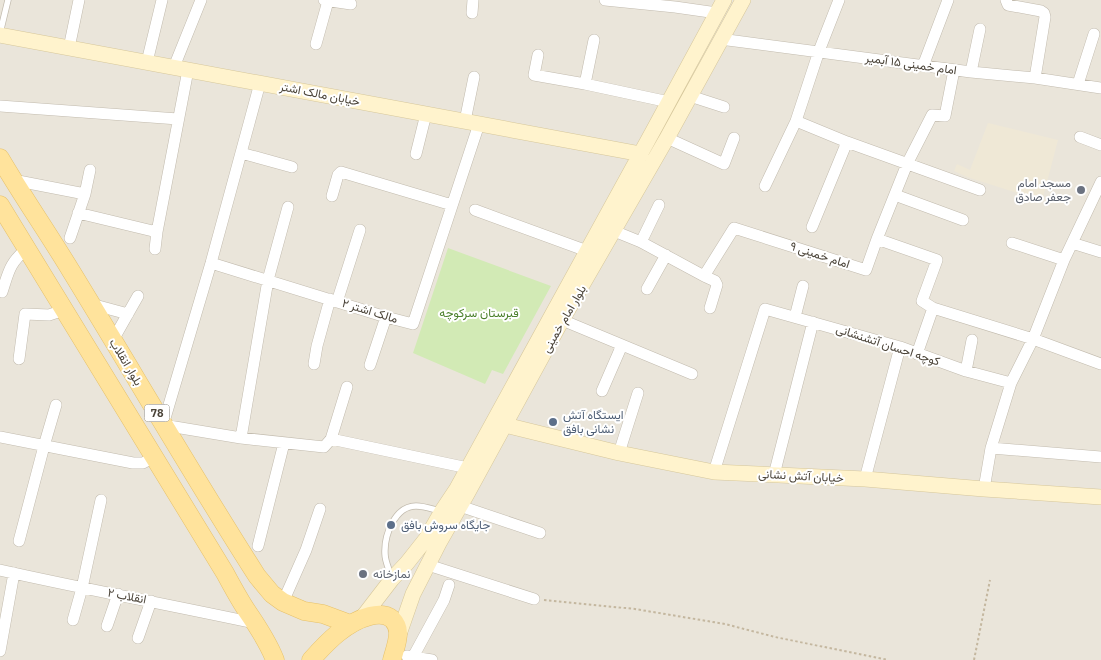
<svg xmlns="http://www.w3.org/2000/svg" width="1101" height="660" viewBox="0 0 1101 660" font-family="'IBM Plex Sans',Vazirmatn,sans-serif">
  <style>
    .residential { fill: #eae5da }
    .education { fill: #efe8d6 }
    .green { fill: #d2eab5 }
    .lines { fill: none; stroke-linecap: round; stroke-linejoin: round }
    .lane-casing { stroke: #c2bbae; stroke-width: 7 }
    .street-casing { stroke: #c2bbae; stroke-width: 12 }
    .secondary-casing { stroke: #d6c79b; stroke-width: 16 }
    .primary-casing { stroke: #e6c16a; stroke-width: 19 }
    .path { stroke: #c4b79f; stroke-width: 2; stroke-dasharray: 2.5 2.5; stroke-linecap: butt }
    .lane { stroke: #fff; stroke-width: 5.5 }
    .street { stroke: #fff; stroke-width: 11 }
    .secondary { stroke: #fff3cd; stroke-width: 15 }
    .primary { stroke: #ffe39c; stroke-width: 18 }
    .worship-dot { fill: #6b7280; stroke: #fff; stroke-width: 2 }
    .service-dot { fill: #5c6f8a; stroke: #fff; stroke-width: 2 }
    .labels { text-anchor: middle; stroke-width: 4; stroke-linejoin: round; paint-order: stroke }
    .shield { fill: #fff; stroke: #817c74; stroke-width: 1 }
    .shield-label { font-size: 11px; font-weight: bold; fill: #4b4439 }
    .street-label { font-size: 12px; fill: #4b4439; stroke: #fff }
    .worship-label { font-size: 12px; fill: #5b616d; stroke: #fff; text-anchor: end }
    .park-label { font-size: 12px; fill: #4a7f2a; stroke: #fff }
    .service-label { font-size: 12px; fill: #4e5e75; stroke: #fff; text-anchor: start }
  </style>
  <rect width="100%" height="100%" fill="#f6f3ec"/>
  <!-- residential -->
  <path class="residential" d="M0 0H1101V660H0Z"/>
  <!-- education -->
  <path class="education" d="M988 123 1058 140 1042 201 967 177 954 171 957 164 970 170Z"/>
  <!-- green -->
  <path class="green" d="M448 248 551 286 503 374 492 370 485 384 413 353Z"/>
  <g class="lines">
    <!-- lane casing -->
    <g class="lane-casing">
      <path id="lane" d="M0 33 8 0
        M391 576C389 569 385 561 385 554 384 535 395 506 416 506 424 506 432 509 440 511"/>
    </g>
    <!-- street casing -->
    <g class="street-casing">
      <path id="street" d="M324 0 351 4
        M605 0 675 7 717 13
        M839 0 819 51 796 121 847 142 980 190
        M1006 0 1008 5 1041 11 1044 13 1045 17 1035 78
        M472 13 473 0
        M720 39 971 72 1035 78 1101 88
        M316 44 328 1
        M69 48 79 0
        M538 55 534 75 585 84 669 102
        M147 62 162 0
        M923 66 948 0
        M174 67 201 0
        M971 72 980 29
        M260 83 211 263 163 425 241 438 324 447 331 439 468 468
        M585 84 594 40
        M1078 84 1094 34
        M690 96 724 107
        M0 106 178 119
        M465 121 474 77
        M1080 137 1101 145
        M667 138 724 164 734 138
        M241 153 292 167
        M416 154 426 114
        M13 180 85 194
        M765 186 796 121
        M895 195 963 220
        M332 196 338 175 341 172 452 205
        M475 210 587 251
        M78 213 157 232
        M812 227 847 142
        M614 231 641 242 704 276 734 228 866 270 877 239 907 164 932 115 945 116 954 70
        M70 238 85 194 90 170
        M877 239 937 260 922 301 933 308 1033 339 1101 364
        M641 242 659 205
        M1012 243 1064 260
        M1072 243 1101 252
        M155 249 157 232 188 70
        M211 263 386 317 413 324 479 124
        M704 276 715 281 717 285 710 308
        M647 289 666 255
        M2 292C9 271 9 264 27 248
        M337 302 360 230
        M91 304 128 314
        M795 317 803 286
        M562 320 692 374
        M113 340 138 296
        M917 354 933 308
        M19 359 25 314 49 315 64 310
        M314 364 317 346 330 299
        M370 365 386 317
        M966 371 972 340
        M602 391 622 345
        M0 437 133 463H143L154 457
        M241 438 268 280 288 207
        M331 439 347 387
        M991 448 1101 457
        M619 453 638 393
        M714 472 765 309 900 347 966 371 1011 383
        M774 475 813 322
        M865 479 900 347
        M984 489 991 448 1011 383 1033 339 1064 260 1101 182
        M460 506 540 533
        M19 541 44 446 56 405
        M258 546 284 443
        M428 565 534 599
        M0 570C85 589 170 605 255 623
        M283 602 306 550 320 509
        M73 620 82 588 101 500
        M107 626 118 594
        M138 638 151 601
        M0 651 14 573
        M407 656 432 660
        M413 657 444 600 449 585"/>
    </g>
    <!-- secondary casing -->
    <g class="secondary-casing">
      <path id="secondary" d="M0 35 641 154
        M505 425 619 453 714 472 865 479 984 489 1101 497
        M362 618 392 579 407 563 426 539 442 511 456 490 653 131 724 0
        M397 640 413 594 439 543 467 494 562 320 667 138 743 0"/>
    </g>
    <!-- primary casing -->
    <g class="primary-casing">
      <path id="primary" d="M0 158C23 197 48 233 71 271 133 372 193 476 257 576L272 594 283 602 304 611 323 614 350 624
        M0 205 225 573C232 586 239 599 247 611 258 627 268 642 275 660
        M311 660C327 642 346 622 370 616 378 614 386 614 392 619 396 623 398 628 398 633 398 642 394 652 392 660"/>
    </g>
    <!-- path -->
    <path class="path" d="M544 600 635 609 725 624 775 637 888 660
      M974 660 990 580"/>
    <!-- lane -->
    <use href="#lane" class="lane"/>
    <!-- street -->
    <use href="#street" class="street"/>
    <!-- secondary -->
    <use href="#secondary" class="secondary"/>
    <!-- primary -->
    <use href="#primary" class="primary"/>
  </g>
  <!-- markers -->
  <g class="worship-dot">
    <circle cx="1081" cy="190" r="5"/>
    <circle cx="363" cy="574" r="5"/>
  </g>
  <g class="service-dot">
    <circle cx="553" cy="422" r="5"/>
    <circle cx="391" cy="525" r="5"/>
  </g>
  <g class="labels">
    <!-- shield labels -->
    <rect class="shield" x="144.5" y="404.5" width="25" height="17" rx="4"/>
    <g class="shield-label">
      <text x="157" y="417">78</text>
    </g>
    <!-- street labels -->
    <g class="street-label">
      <text transform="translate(911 64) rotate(8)" y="4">امام خمینی ۱۵ آبمیر</text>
      <text transform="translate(320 94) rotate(11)" y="4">خیابان مالک اشتر</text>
      <text transform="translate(820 255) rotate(18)" y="4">امام خمینی ۹</text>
      <text transform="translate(370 311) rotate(17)" y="4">مالک اشتر ۲</text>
      <text transform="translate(564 319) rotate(-60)" y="4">بلوار امام خمینی</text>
      <text transform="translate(888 345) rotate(18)" y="4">کوچه احسان آتشنشانی</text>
      <text transform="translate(126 362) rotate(59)" y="4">بلوار انقلاب</text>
      <text transform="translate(801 476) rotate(3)" y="4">خیابان آتش نشانی</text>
      <text transform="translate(127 596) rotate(11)" y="4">انقلاب ۲</text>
    </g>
    <!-- worship labels -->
    <g class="worship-label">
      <text x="1071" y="187">مسجد امام<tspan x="1071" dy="14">جعفر صادق</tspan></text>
      <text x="373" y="578" text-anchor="start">نمازخانه</text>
    </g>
    <!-- park labels -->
    <g class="park-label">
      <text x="479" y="317">قبرستان سرکوچه</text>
    </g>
    <!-- service labels -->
    <g class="service-label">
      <text x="563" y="419">ایستگاه آتش<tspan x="563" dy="14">نشانی بافق</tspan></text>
      <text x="401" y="529">جایگاه سروش بافق</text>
    </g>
  </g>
</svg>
